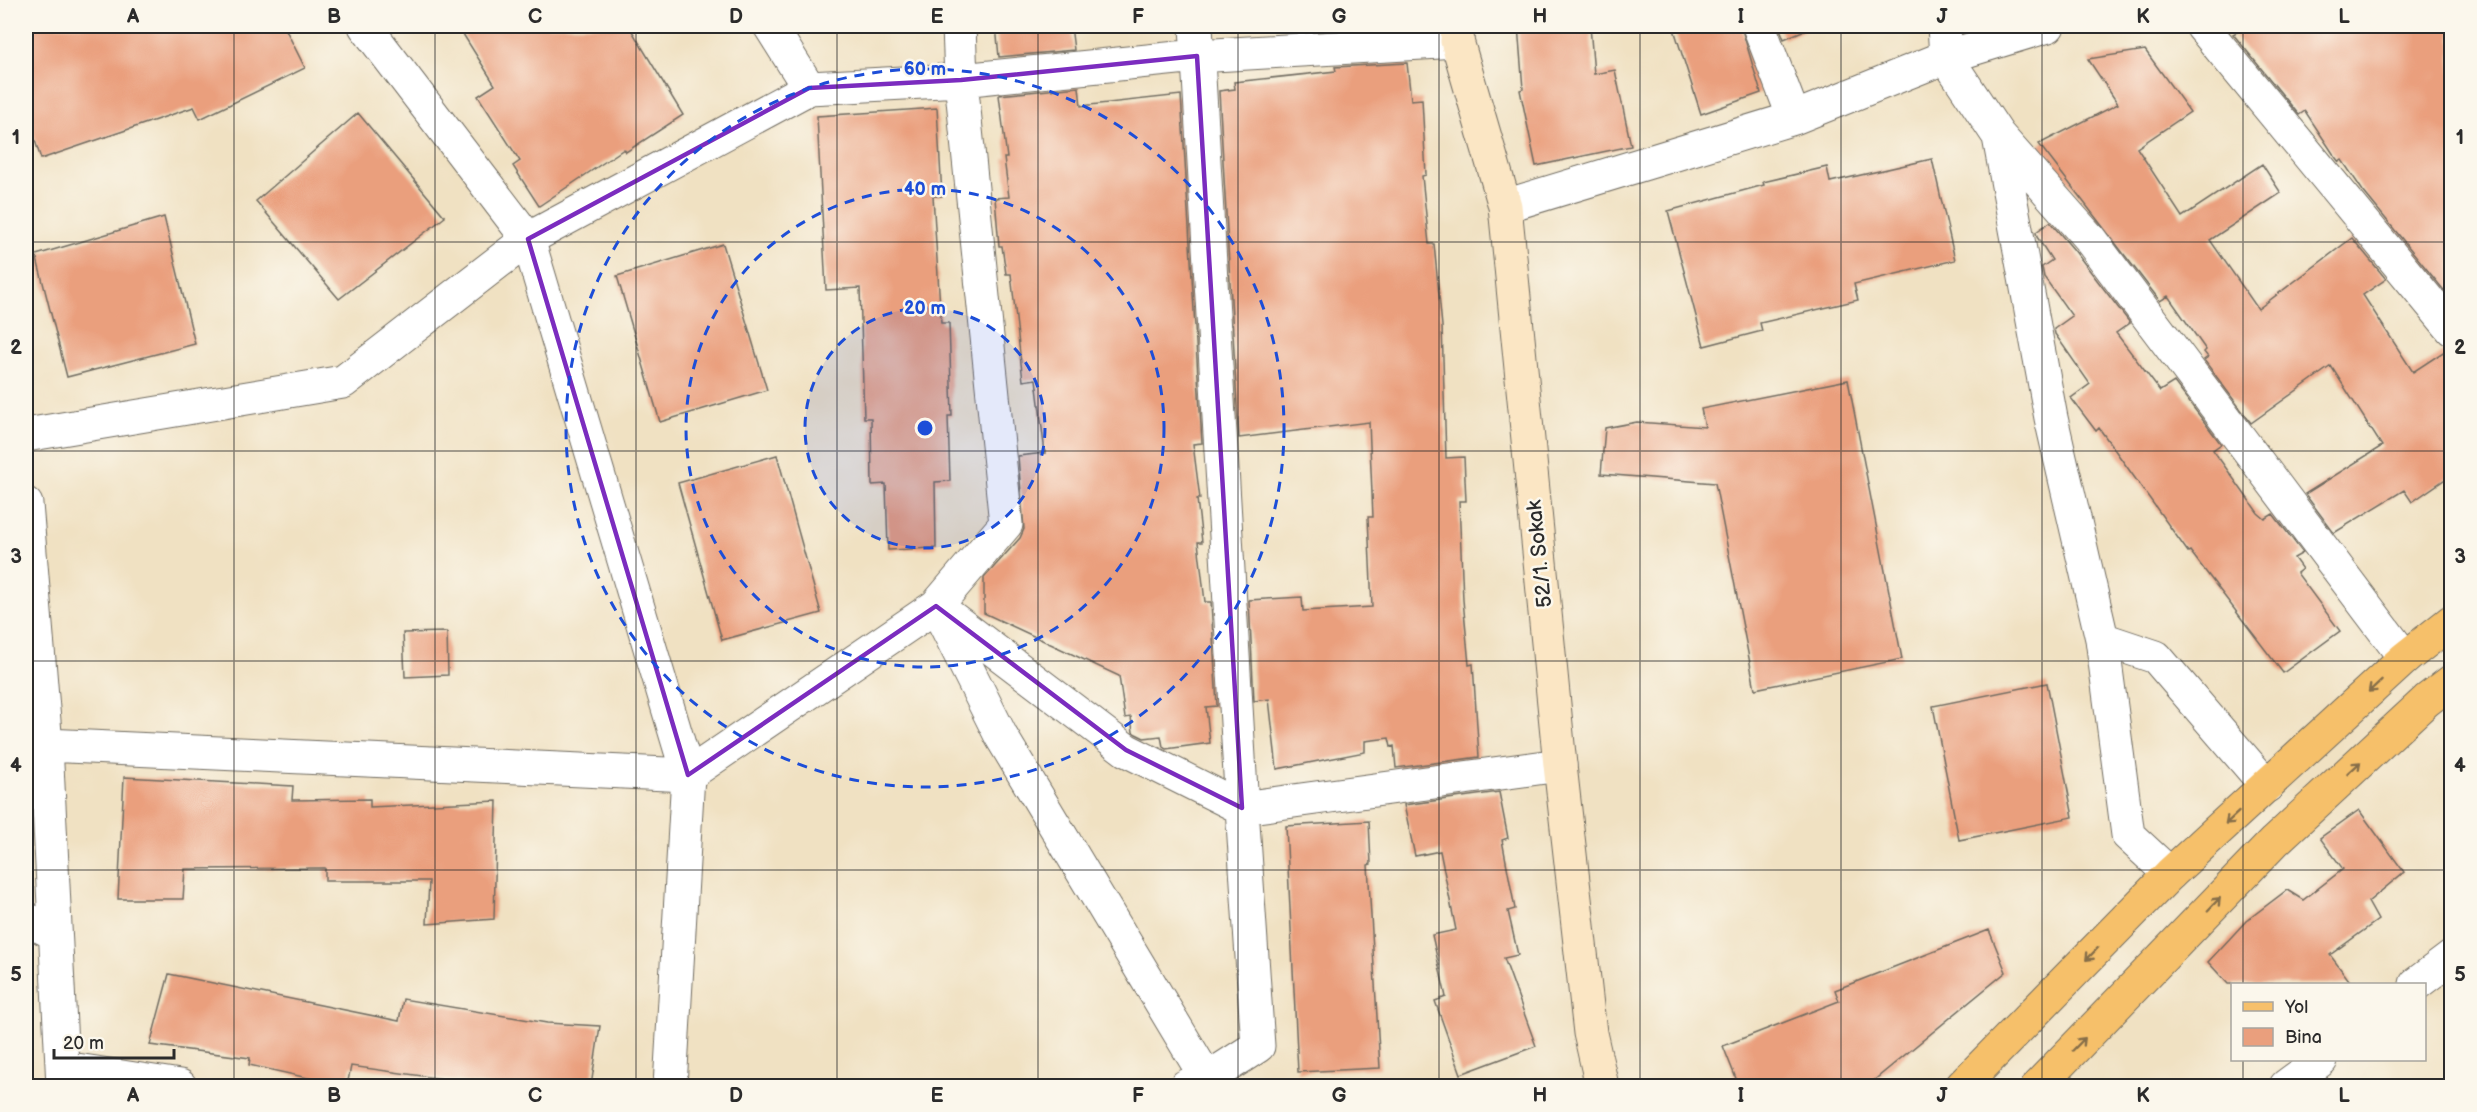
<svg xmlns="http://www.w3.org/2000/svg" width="2477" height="1112" viewBox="0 0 2477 1112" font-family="'Balsamiq Sans',sans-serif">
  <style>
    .building { fill: #ea9f7d }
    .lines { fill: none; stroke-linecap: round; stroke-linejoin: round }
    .minor-casing { stroke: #706b60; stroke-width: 35 }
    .secondary-casing { stroke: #706b60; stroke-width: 35 }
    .primary-casing { stroke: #706b60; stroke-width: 35 }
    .minor { stroke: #fff; stroke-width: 33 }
    .secondary { stroke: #fbe6c4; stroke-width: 33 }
    .primary { stroke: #f6c06b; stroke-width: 33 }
    .oneway { stroke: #866e48 }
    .marked { fill: none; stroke: #7b2cbf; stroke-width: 4.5; stroke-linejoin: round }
    .grid { fill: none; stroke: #2b2b2b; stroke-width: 1.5; stroke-opacity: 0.55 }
    .ring { fill: none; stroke: #1d4ed8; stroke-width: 3; stroke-dasharray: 10 8 }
    .labels { text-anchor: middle; stroke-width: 5; stroke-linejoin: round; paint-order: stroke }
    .street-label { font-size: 21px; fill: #2b2b2b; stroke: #fbf7ec }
    .centre { fill: #1d4ed8; stroke: #fbf7ec; stroke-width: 3 }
    .ring-label { font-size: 18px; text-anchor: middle; font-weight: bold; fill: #1d4ed8; stroke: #fbf7ec; stroke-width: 5; stroke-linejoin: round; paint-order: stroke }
    .neatline { fill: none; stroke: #2b2b2b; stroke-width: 2 }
    .grid-label { font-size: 20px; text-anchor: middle; font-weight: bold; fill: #2b2b2b }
  </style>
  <rect width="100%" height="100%" fill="#fbf7ec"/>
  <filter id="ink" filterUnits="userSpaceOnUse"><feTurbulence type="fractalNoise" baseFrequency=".0167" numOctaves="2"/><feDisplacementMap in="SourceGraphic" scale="12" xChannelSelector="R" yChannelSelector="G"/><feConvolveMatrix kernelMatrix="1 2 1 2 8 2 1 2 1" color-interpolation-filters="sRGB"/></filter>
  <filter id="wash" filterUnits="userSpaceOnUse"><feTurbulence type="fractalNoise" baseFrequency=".008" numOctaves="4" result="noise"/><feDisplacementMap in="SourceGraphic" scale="24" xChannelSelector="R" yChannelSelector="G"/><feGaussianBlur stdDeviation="1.35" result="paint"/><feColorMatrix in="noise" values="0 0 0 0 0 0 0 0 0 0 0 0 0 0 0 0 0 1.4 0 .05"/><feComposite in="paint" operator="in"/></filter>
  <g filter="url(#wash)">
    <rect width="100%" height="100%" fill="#f0e1c2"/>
    <g id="blocks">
      <!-- building -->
      <path class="building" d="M26 26H284L305 68 200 119 194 107 41 159 26 113Z
        M458 26H629L683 115 626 152 624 149 539 206 513 166 520 161 478 96 495 85Z
        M996 26H1071L1074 50 999 57Z
        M1518 26H1590L1594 74 1615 70 1631 146 1536 166 1520 90 1523 89Z
        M1673 26H1741L1761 93 1701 114Z
        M1779 26H1814L1784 39Z
        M2247 26H2451V299L2363 191 2342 160 2339 162 2336 158 2305 111 2299 115 2233 34Z
        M2145 50 2190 112 2137 148 2182 217 2262 164 2281 193 2210 240 2258 309 2352 238 2386 279 2363 295 2413 372 2451 347V475L2412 502 2404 490 2334 533 2305 494 2382 446 2331 366 2251 423 2204 360 2208 357 2204 352 2206 350 2168 296 2160 301 2039 144 2118 104 2088 59Z
        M1407 63 1411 100 1422 99 1426 175 1422 176 1429 244H1434L1442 326 1446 458 1464 457 1466 501H1459L1463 600 1469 665 1473 664 1479 757 1396 768 1394 746 1391 747 1389 738 1365 741V752L1277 769 1269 699 1254 701 1249 600 1302 597 1303 611 1372 607 1368 517H1373L1369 422 1239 438 1219 91 1235 89 1234 82 1336 71 1335 67Z
        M1079 87 1081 106 1181 95 1202 443 1193 444 1200 499H1197L1202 542H1198L1205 602H1211L1217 706 1206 707 1210 743 1166 749 1163 747 1161 736 1144 738 1136 734 1133 732 1131 717 1125 718 1119 676 984 613V578L1020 538 1024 529 1018 456 1045 453 1036 379 1023 381 1011 274H1006L1002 246H999L995 198 1009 197 1004 158H1007L999 95Z
        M937 108 942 196H933L941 323H949L952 416H948L950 481 935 482 936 548 888 550 886 484 872 485 871 418H864L860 288 826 290 817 116Z
        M358 113 445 217 339 299 256 201Z
        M1932 159 1955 260 1854 284 1858 300 1760 323 1762 331 1704 346 1668 211 1764 185 1763 182 1827 167 1830 182Z
        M164 217 195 344 67 377 36 255Z
        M2050 222 2074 250 2130 323 2116 333 2160 391 2174 382 2221 444 2213 450 2258 513 2265 519 2273 514 2303 553 2294 558 2302 569 2297 573 2340 631 2283 673 2190 551 2188 552 2099 428 2096 431 2071 398 2090 384 2055 334 2054 329 2072 316 2044 277 2042 267 2052 260 2037 237 2036 232Z
        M723 244 767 390 660 422 617 276Z
        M1848 380 1902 659 1755 689 1715 483 1601 474 1605 428 1637 422 1705 427 1701 409Z
        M777 455 821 613 722 640 678 483Z
        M447 632 448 675 405 677 403 633Z
        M2047 683 2073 817 1959 840 1933 706Z
        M124 777 293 786 292 800 370 799V807L497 801 494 919 427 924 429 881H325V868L185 869 183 899H118Z
        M1499 792 1508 838 1502 840 1515 909 1508 911 1518 955 1504 958 1536 1046 1461 1074 1435 1001 1446 997 1432 935 1456 930 1440 851 1415 856 1404 805Z
        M2359 810 2404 872 2368 902 2378 920 2330 955 2352 984H2228L2208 962 2246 921 2287 890 2303 900 2343 869 2320 838Z
        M1369 821 1371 864 1368 865 1380 1068 1298 1072 1286 826Z
        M1989 930 2006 972 1867 1086H1739L1723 1046 1839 1001 1835 990Z
        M169 974 399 1021 403 999 547 1023 600 1026 591 1086H494L351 1066 347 1086H344L249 1065 250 1058 150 1045Z"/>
    </g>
  </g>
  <g filter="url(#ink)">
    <use href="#blocks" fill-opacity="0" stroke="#706b60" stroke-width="1.5"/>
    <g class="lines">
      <!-- minor casing -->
      <g class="minor-casing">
        <path id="minor" d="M365 26 528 239 688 775 670 1086
          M770 26 809 88 961 80 1197 56 1457 41
          M1759 26 1794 118
          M1944 26 1946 57 1998 135 2089 238 2405 658
          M2202 26 2452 329
          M1999 137 2051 418 2102 639 2128 835 2170 874
          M1505 206 1794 118 1946 57 2048 26
          M26 435 343 382 528 239 809 88
          M26 504 46 745 63 1086
          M2102 639 2156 657 2267 786
          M26 750 46 745 688 775 936 606 1006 524 961 80 959 26
          M26 919 54 933
          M2416 984 2452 957
          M64 1068 180 1086
          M1186 1086 1207 1079 1258 1046 1242 808 1196 26
          M1208 1086 1207 1079 1001 736 936 606 1126 750 1242 808 1560 765
          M2286 1086 2321 1060"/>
      </g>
      <!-- secondary casing -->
      <g class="secondary-casing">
        <path id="secondary" d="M1458 26 1457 41 1505 206 1560 765 1590 1033 1602 1086"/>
      </g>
      <!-- primary casing -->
      <g class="primary-casing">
        <path id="primary" d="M1962 1086 2170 874 2405 658 2452 621
          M2038 1086 2274 842 2427 700 2452 681"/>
      </g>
      <!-- minor -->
      <use href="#minor" class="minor"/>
      <!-- secondary -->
      <use href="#secondary" class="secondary"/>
      <!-- primary -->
      <use href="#primary" class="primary"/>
    </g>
    <!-- one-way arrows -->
    <defs><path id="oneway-shaft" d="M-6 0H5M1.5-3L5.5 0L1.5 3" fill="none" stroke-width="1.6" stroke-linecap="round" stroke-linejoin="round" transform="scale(1.5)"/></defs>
    <g class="oneway">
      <use href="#oneway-shaft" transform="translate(2375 686) rotate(137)"/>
      <use href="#oneway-shaft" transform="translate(2354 768) rotate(-43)"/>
      <use href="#oneway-shaft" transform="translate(2232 818) rotate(138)"/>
      <use href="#oneway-shaft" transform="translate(2214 904) rotate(-46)"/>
      <use href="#oneway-shaft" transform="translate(2092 954) rotate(134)"/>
      <use href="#oneway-shaft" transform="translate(2079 1044) rotate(-46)"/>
    </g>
  </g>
  <!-- marked area -->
  <path class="marked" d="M1197 56 1242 808 1126 750 936 606 688 775 528 239 809 88 961 80Z"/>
  <!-- grid -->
  <path class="grid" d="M234 26V1086M435 26V1086M636 26V1086M837 26V1086M1038 26V1086M1238 26V1086M1439 26V1086M1640 26V1086M1841 26V1086M2042 26V1086M2243 26V984M26 242H2452M26 451H2452M26 661H2452M26 870H2452M2243 1060V1086"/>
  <!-- distance rings -->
  <circle cx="925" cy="428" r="120" fill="#1d4ed8" fill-opacity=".12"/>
  <g class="ring">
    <circle cx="925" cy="428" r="120"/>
    <circle cx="925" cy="428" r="239"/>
    <circle cx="925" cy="428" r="359"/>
  </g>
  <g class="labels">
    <!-- street labels -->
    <g class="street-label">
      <text transform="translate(1539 554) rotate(-96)" y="7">52/1. Sokak</text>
    </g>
  </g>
  <circle cx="925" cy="428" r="9" class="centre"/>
  <g class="ring-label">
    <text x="925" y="75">60 m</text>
    <text x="925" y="195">40 m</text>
    <text x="925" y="314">20 m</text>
  </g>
  <!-- margin -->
  <rect width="2477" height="1112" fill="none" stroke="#fbf7ec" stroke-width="66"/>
  <!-- legend -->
  <rect x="2231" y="983" width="195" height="78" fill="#fbf7ec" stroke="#a8a59f" stroke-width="1.5"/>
  <rect x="2243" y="1002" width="30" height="9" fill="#f6c06b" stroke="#a8a59f" stroke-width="1.5"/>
  <text x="2285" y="1013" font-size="18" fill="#2b2b2b">Yol</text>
  <rect x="2243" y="1028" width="30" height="18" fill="#ea9f7d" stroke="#a8a59f" stroke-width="1.5"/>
  <text x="2285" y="1043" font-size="18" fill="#2b2b2b">Bina</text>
  <!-- scale -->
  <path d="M54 1049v9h120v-9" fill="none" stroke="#2b2b2b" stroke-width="3"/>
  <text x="63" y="1049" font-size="18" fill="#2b2b2b" stroke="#fbf7ec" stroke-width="4.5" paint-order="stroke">20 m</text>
  <rect x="33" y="33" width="2411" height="1046" class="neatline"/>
  <g class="grid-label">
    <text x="133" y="23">A</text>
    <text x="334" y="23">B</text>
    <text x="535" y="23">C</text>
    <text x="736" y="23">D</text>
    <text x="937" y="23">E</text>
    <text x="1138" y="23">F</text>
    <text x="1339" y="23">G</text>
    <text x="1540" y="23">H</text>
    <text x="1741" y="23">I</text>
    <text x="1942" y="23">J</text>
    <text x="2143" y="23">K</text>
    <text x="2344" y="23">L</text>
    <text x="16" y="144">1</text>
    <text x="2460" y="144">1</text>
    <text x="16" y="354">2</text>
    <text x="2460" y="354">2</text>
    <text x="16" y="563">3</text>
    <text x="2460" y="563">3</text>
    <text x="16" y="772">4</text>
    <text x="2460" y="772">4</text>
    <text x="16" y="981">5</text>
    <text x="2460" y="981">5</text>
    <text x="133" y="1102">A</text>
    <text x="334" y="1102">B</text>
    <text x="535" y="1102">C</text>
    <text x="736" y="1102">D</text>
    <text x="937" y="1102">E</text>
    <text x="1138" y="1102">F</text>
    <text x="1339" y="1102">G</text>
    <text x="1540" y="1102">H</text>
    <text x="1741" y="1102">I</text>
    <text x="1942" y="1102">J</text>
    <text x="2143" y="1102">K</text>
    <text x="2344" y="1102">L</text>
  </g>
</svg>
